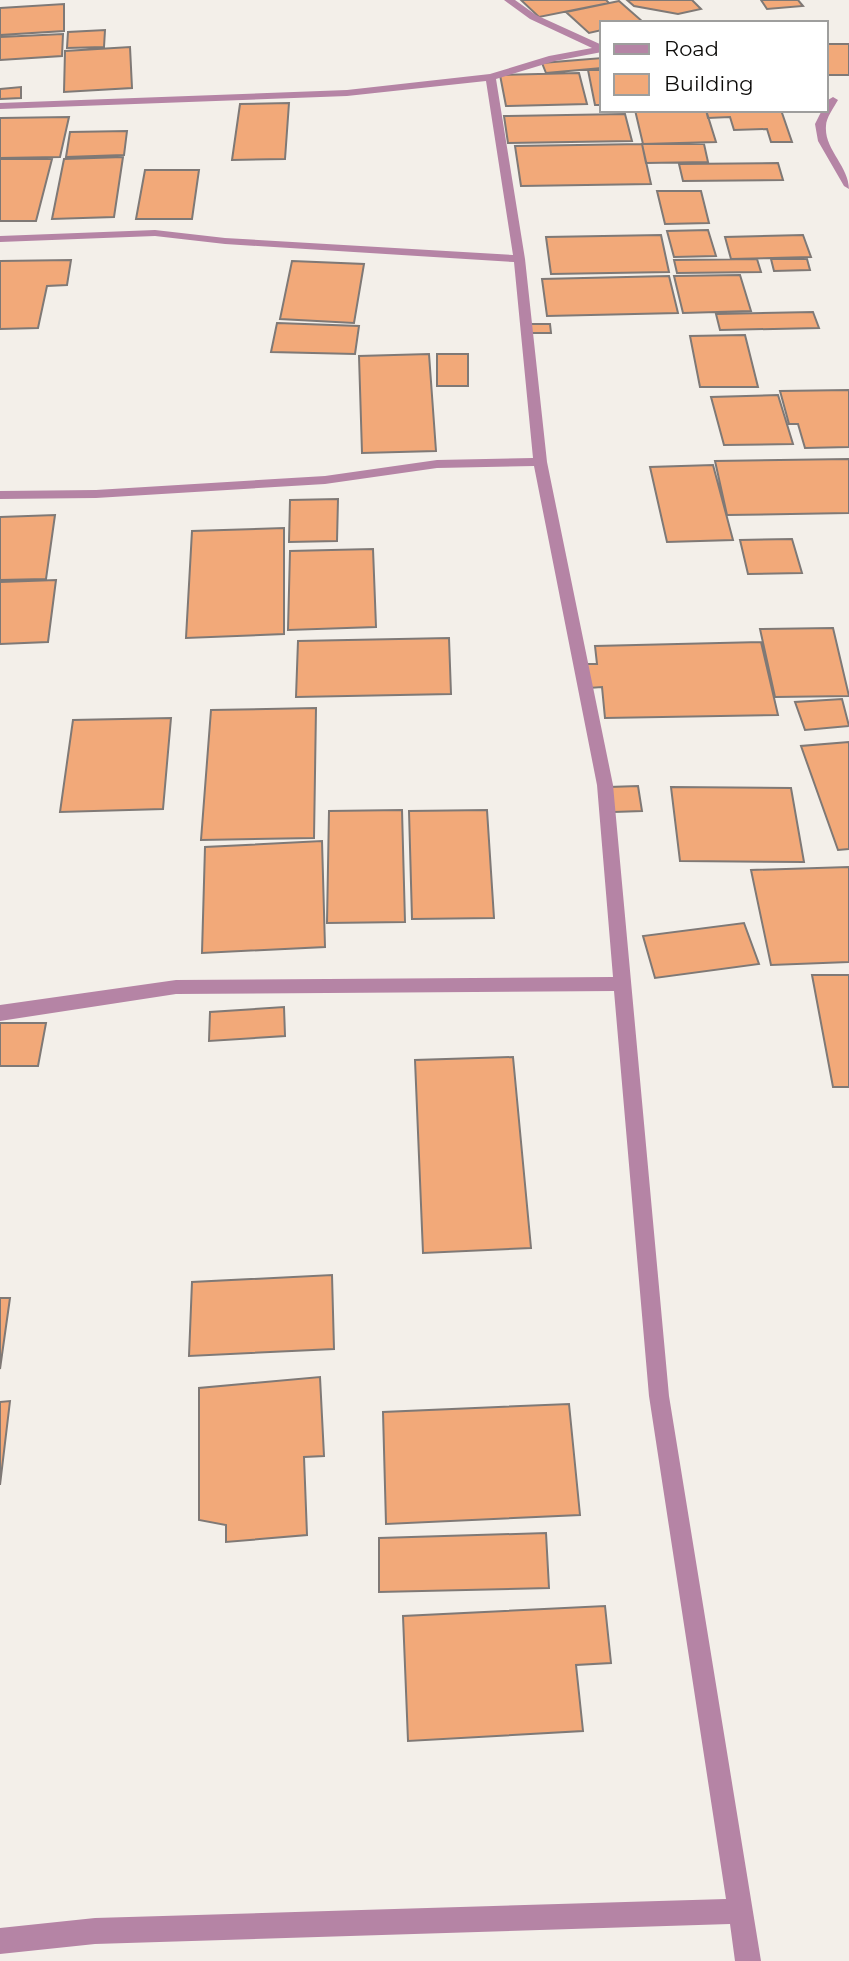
<svg xmlns="http://www.w3.org/2000/svg" width="849" height="1961" viewBox="0 0 849 1961" font-family="Montserrat,sans-serif">
  <style>
    .building { fill: #f2a979; stroke: #7f7976; stroke-width: 2 }
    .lines { fill: none; stroke-linecap: round; stroke-linejoin: round }
    .street { fill: #b584a5; fill-rule: evenodd }
  </style>
  <rect width="100%" height="100%" fill="#f3efe9"/>
  <!-- building -->
  <path class="building" d="M521 0H606L609 3 539 17Z
    M627 0H692L701 9 678 14 634 6Z
    M761 0H798L803 6 767 9Z
    M619 1 643 22 602 23V30L589 33 566 12Z
    M64 4V31L0 35V8Z
    M105 30 104 47 67 48 68 32Z
    M63 34 62 56 0 60V37Z
    M826 44H849V75H826Z
    M130 47 132 88 64 92 65 51Z
    M602 58V68L546 73 542 63Z
    M588 70H602V105H595Z
    M579 73 587 104 506 106 500 75Z
    M21 87V98L0 99V89Z
    M289 103 285 159 232 160 240 104Z
    M635 110H706L716 142 643 144Z
    M706 110H781L792 142H771L767 129 734 130 730 117 708 118Z
    M625 114 632 141 508 143 504 116Z
    M69 117 60 157 0 158V118Z
    M127 131 124 155 66 157 70 132Z
    M642 144H704L708 162 646 163Z
    M642 144 651 184 521 186 515 146Z
    M123 157 114 217 52 219 64 159Z
    M0 159H52L36 221H0Z
    M778 163 783 180 683 181 679 164Z
    M145 170H199L192 219H136Z
    M657 191H701L709 223 665 224Z
    M708 230 716 256 674 257 667 231Z
    M661 235 669 272 551 274 546 237Z
    M803 235 811 257 731 259 725 237Z
    M757 259 761 272 677 273 674 260Z
    M771 259H807L810 270 774 271Z
    M71 260 67 285 47 286 38 328 0 329V261Z
    M292 261 364 264 354 323 280 319Z
    M740 275 751 311 683 313 674 276Z
    M669 276 678 313 547 316 542 279Z
    M813 312 819 328 720 330 716 314Z
    M277 323 359 326 355 354 271 352Z
    M529 324H550L551 333H531Z
    M745 335 758 387H700L690 336Z
    M429 354 436 451 362 453 359 356Z
    M437 354H468V386H437Z
    M849 390V447L805 448 798 424H789L780 391Z
    M778 395 793 444 724 445 711 397Z
    M849 459V513L727 515 715 461Z
    M713 465 733 540 667 542 650 467Z
    M338 499 337 541 289 542 290 500Z
    M55 515 46 579 0 580V517Z
    M284 528V634L186 638 192 531Z
    M792 539 802 573 748 574 740 540Z
    M373 549 376 627 288 630 290 551Z
    M56 580 48 642 0 644V582Z
    M833 628 849 696 775 697 760 629Z
    M449 638 451 694 296 697 298 641Z
    M761 642 778 715 605 718 602 687 589 688 586 664H597L595 646Z
    M842 699 849 726 805 730 795 702Z
    M316 708 314 838 201 840 211 710Z
    M171 718 163 809 60 812 73 720Z
    M849 742V849L838 850 801 746Z
    M638 786 642 811 614 812 609 787Z
    M671 787 791 788 804 862 680 861Z
    M402 810 405 922 327 923 329 811Z
    M487 810 494 918 412 919 409 811Z
    M322 841 325 947 202 953 205 847Z
    M849 867V962L771 965 751 870Z
    M744 923 759 964 655 978 643 936Z
    M812 975H849V1087H833Z
    M284 1007 285 1036 209 1041 210 1012Z
    M0 1023H46L38 1066H0Z
    M513 1057 531 1248 423 1253 415 1060Z
    M332 1275 334 1349 189 1356 192 1282Z
    M0 1298H10L0 1369Z
    M320 1377 324 1456 304 1457 307 1535 226 1542V1525L199 1520V1388Z
    M10 1401 0 1485V1402Z
    M569 1404 580 1515 386 1524 383 1412Z
    M546 1533 549 1588 379 1592V1538Z
    M605 1606 611 1663 576 1665 583 1731 408 1741 403 1616Z"/>
  <g class="lines">
    <!-- street -->
    <path class="street" d="M504 0H515L536 15 602 45V52L555 61 496 79 525 259 547 462 613 785 669 1396 761 1961H735L730 1924 95 1944 0 1954V1928L95 1918 726 1899 649 1396 614 991 176 994 0 1021V1005L176 980 613 977 597 785 534 466 437 468 325 484 96 498 0 499V491L96 490 325 476 437 460 533 458 514 262 225 244 155 236 0 242V236L155 230 225 238 513 255 486 81 347 96 0 109V103L347 90 490 74 549 56 592 48 530 19Z
      M833 97 838 100C834 107 826 118 826 126 824 149 849 166 849 189L844 186 818 141 815 124 822 110H826L828 100Z"/>
  </g>
  <!-- legend -->
  <rect x="600" y="21" width="228" height="91" fill="#ffffff" stroke="#9e9e9d" stroke-width="2"/>
  <rect x="614" y="44" width="35" height="10" fill="#b584a5" stroke="#9e9e9d" stroke-width="2"/>
  <text x="664" y="56" font-size="21" fill="#0d0c0a">Road</text>
  <rect x="614" y="74" width="35" height="21" fill="#f2a979" stroke="#9e9e9d" stroke-width="2"/>
  <text x="664" y="91" font-size="21" fill="#0d0c0a">Building</text>
</svg>
